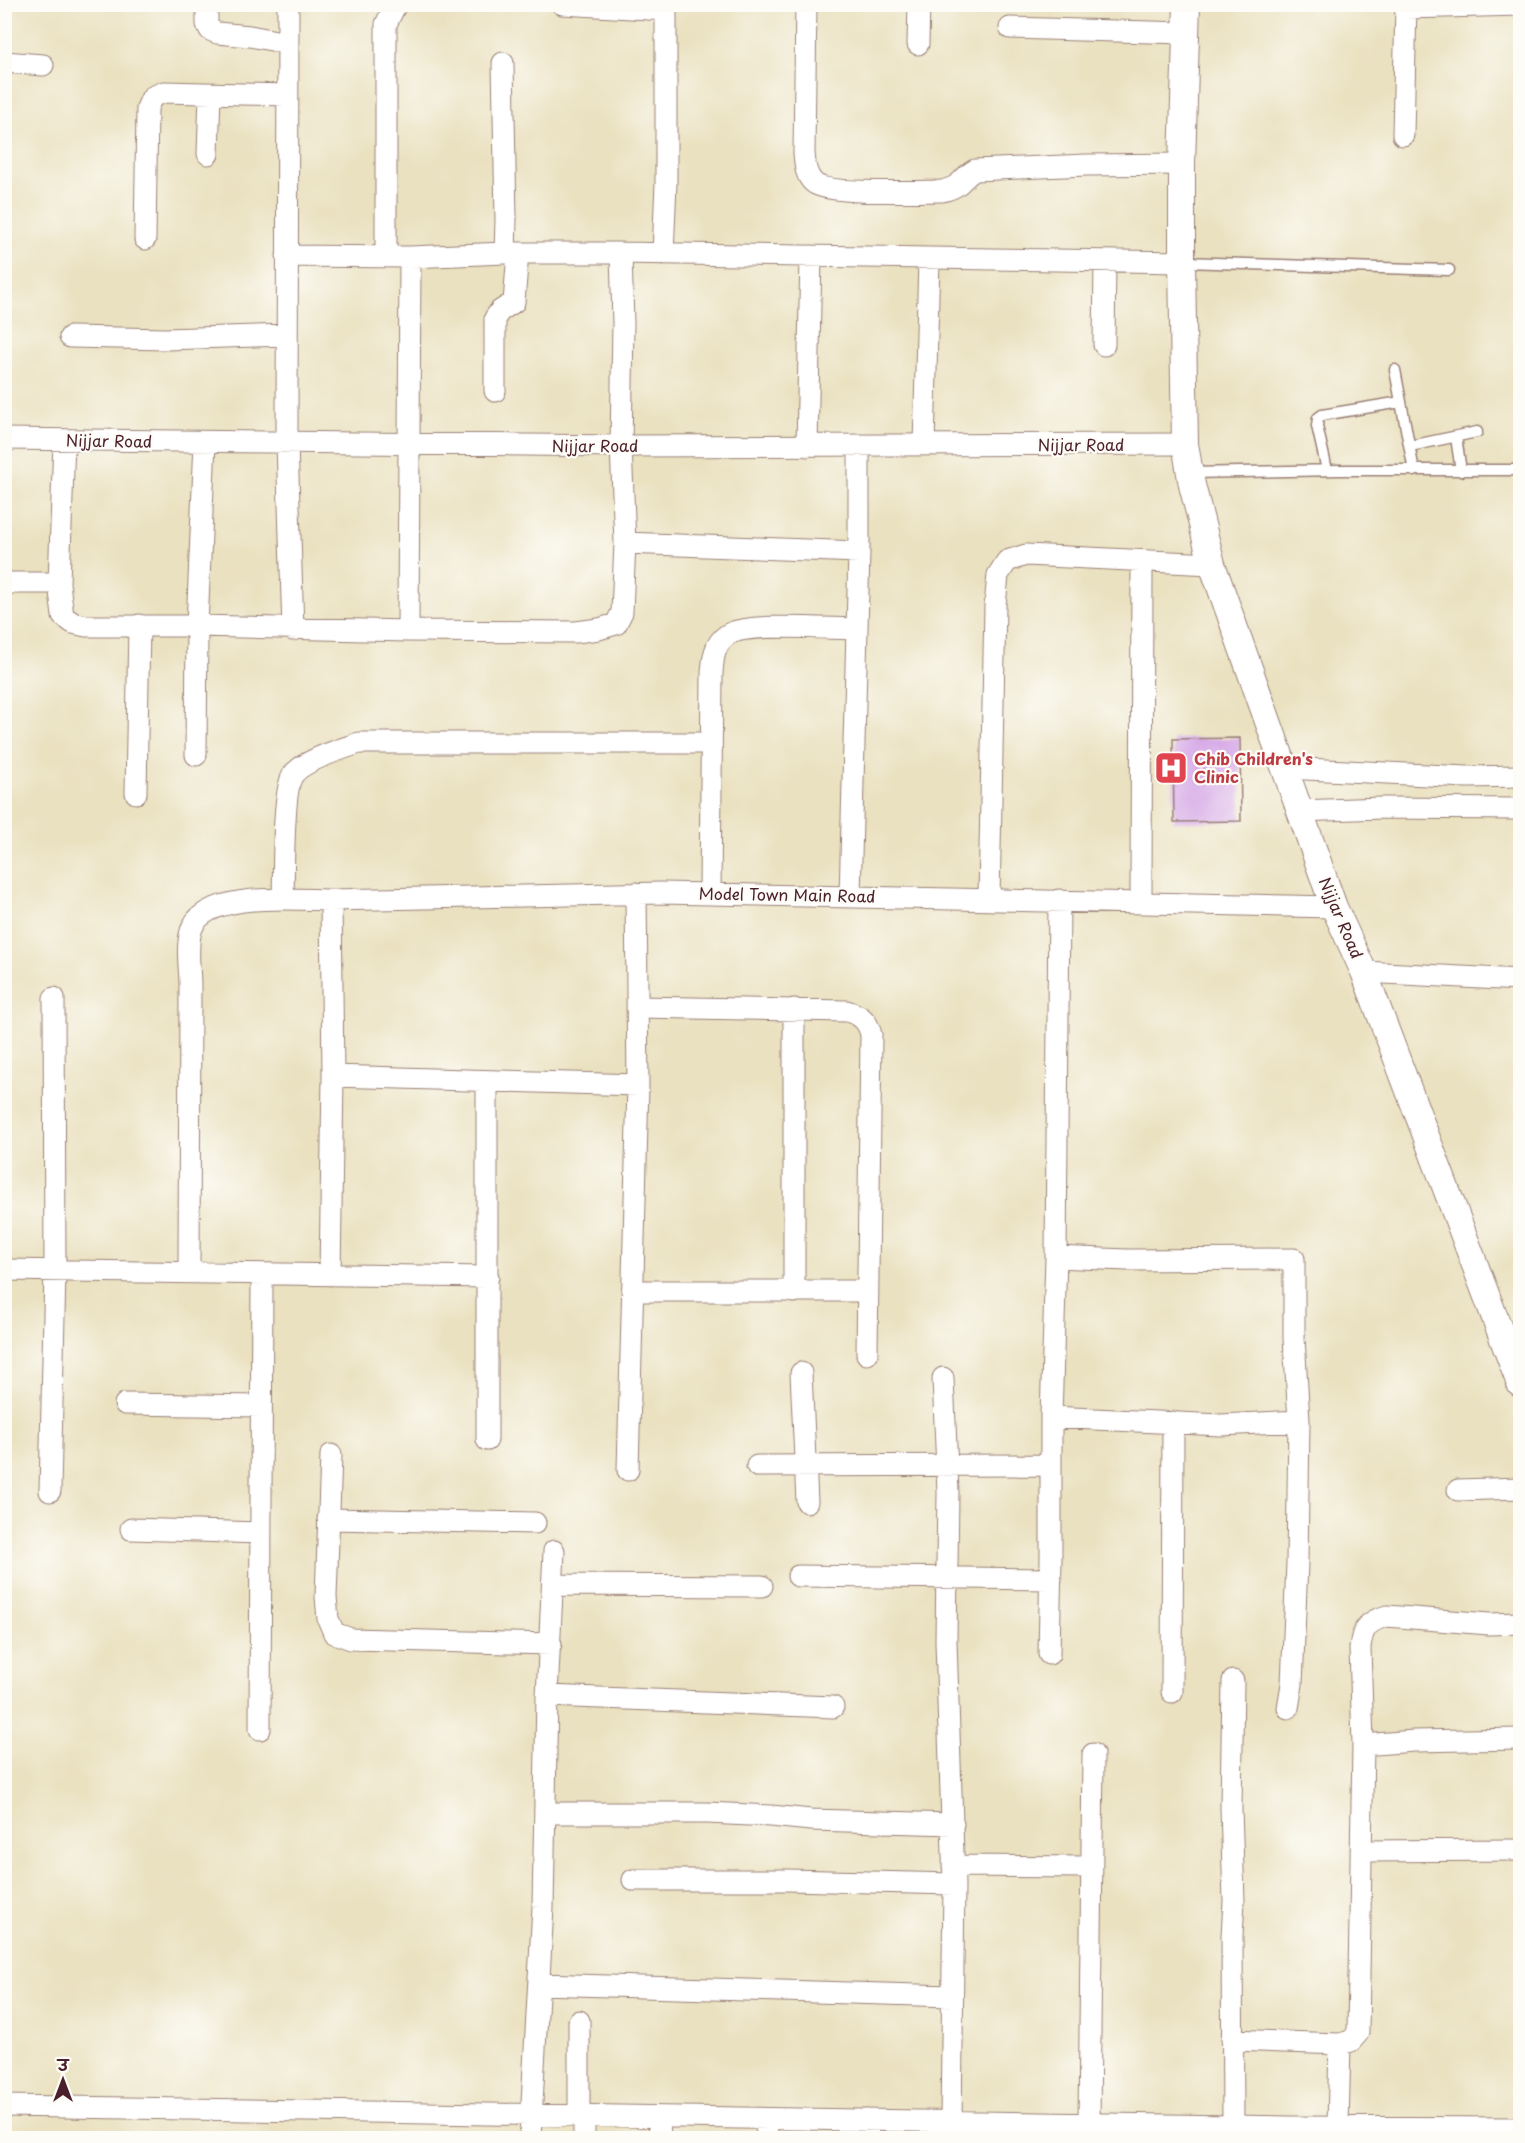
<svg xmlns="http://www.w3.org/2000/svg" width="1525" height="2143" viewBox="0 0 1525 2143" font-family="'Playpen Sans','Playpen Sans Deva',sans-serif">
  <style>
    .building { fill: #d3a3e6 }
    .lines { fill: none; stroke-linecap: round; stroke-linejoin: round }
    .service-casing { stroke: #9a8076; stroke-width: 13 }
    .minor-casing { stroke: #9a8076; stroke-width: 23 }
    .tertiary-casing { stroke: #9a8076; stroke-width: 28 }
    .service { stroke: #fff; stroke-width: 10 }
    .minor { stroke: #fff; stroke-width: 21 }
    .tertiary { stroke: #fff; stroke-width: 26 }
    .labels { text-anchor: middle; stroke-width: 4.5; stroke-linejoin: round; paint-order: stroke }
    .street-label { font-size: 16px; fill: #4a1f2b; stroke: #fdfcf7 }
    .health-label { font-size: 16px; font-weight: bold; fill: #be3a42; stroke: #fdfcf7; text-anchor: start }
  </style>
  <rect width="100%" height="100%" fill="#fdfcf7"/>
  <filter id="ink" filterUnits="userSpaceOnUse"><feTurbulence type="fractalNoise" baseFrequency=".0167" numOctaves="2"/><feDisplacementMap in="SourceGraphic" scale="12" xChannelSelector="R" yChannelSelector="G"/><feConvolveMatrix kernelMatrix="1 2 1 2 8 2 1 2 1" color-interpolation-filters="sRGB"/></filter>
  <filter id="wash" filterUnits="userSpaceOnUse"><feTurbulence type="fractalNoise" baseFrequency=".008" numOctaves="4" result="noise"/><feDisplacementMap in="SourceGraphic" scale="24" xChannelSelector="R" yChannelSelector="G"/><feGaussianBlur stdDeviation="1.35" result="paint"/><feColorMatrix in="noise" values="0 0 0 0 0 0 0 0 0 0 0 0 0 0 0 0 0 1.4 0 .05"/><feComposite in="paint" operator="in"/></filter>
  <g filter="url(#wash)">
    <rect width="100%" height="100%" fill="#eae1c0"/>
    <g id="blocks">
      <!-- building -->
      <path class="building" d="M1240 738 1241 821 1174 822 1173 739Z"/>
    </g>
  </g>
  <g filter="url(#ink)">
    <use href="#blocks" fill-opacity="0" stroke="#9a8076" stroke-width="1.5"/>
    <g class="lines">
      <!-- service casing -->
      <g class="service-casing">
        <path id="service" d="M1183 262 1449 270
          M1395 370 1414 471
          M1456 437 1461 471
          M1410 446 1477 432
          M1327 470 1317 426 1318 418 1322 415 1401 402
          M1190 473 1339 470H1520"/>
      </g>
      <!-- minor casing -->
      <g class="minor-casing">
        <path id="minor" d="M207 4V24L210 30 217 33 250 36 287 43
          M288 4 287 443 293 630
          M562 4 666 10
          M806 4 804 153C805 163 805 175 814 183 827 195 920 191 942 191 964 186 960 178 975 170L1086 165 1182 164
          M1406 8 1520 5
          M1010 28 1186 33
          M918 44 919 4
          M4 62 43 65
          M503 63 506 219 505 253
          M1403 135 1406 4
          M208 154 210 94
          M145 239 147 108 152 97 164 92 287 95
          M663 254 666 183V4
          M287 256 410 257 505 253H621L1182 262
          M386 256V24L396 4
          M70 337 166 339 287 335
          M1104 345 1105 261
          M495 391V318L500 311 514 302 518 253
          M4 439 621 446 1185 444
          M64 440 59 583 63 616 73 623 86 626H197L408 631 576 632 599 629 616 624 622 612 625 543 621 446 623 323 621 253
          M924 445 929 259
          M807 446 811 256
          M625 543 859 552
          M4 583H59
          M408 631 410 257
          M196 755 197 626 205 442
          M1286 768 1467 777 1520 776
          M136 793 139 625
          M1299 811 1382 808 1520 809
          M710 894 712 673C713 659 714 644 727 635 746 622 830 629 857 629
          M850 897 859 552V445
          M283 899C284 877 282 790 293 775 303 760 342 749 359 743H711
          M989 899 995 606 998 575 1007 561 1026 555 1212 564
          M1141 901 1142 561
          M1364 972 1520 980
          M638 1007 847 1011C861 1015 868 1021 871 1035L867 1354
          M794 1009V1292
          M333 1076 638 1085
          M487 1081V1440
          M1056 1257 1127 1260 1294 1259V1338L1299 1421 1297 1563 1292 1684 1288 1708
          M4 1270 488 1277
          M189 1272 190 986C190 969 186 948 191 931 202 890 297 900 331 900L661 893 1334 907
          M330 1275 333 1076 331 900
          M632 1291H867
          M801 1373 807 1502
          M943 1378 948 1492 946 1641 954 1884 951 2122
          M125 1404 261 1406
          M1051 1417 1221 1425 1299 1421
          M331 1455 326 1597 328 1619 334 1633 351 1639 551 1644
          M757 1466 1051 1465
          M628 1470 638 1085 636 893
          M1458 1490 1520 1488
          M50 1491 55 1271 54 998
          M328 1519 535 1523
          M131 1529 261 1533
          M798 1576 1051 1579
          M553 1585 762 1586
          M1049 1654 1051 1558V1417L1056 1257 1059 900
          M1233 1681 1231 1808 1234 1901 1232 1936 1233 2126
          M1172 1692 1173 1422
          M547 1696 833 1707
          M260 1729 262 1274
          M1363 1745 1414 1741 1520 1739
          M545 1813H707L771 1816 811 1820 953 1824
          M1361 1851 1520 1850
          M953 1866 1092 1867
          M633 1880H787L954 1884
          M540 1984 952 1996
          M1232 2040 1340 2044 1351 2041 1358 2033 1363 1745 1360 1648C1362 1628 1368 1621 1387 1616L1489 1624 1520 1623
          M4 2106 1289 2127 1520 2128
          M579 2117V2021
          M584 2117V2138
          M659 2117 660 2138
          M766 2119 767 2138
          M867 2120 868 2138
          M1089 2124 1093 1754
          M1338 2127 1340 2044
          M530 2138 543 1907 547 1696 554 1551"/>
      </g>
      <!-- tertiary casing -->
      <g class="tertiary-casing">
        <path id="tertiary" d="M1187 4 1182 164V262L1185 444 1192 485 1212 564 1334 907 1364 972 1520 1384"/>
      </g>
      <!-- service -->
      <use href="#service" class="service"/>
      <!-- minor -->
      <use href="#minor" class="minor"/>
      <!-- tertiary -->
      <use href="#tertiary" class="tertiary"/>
    </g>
  </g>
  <!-- icons -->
  <defs>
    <g id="hospital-square" transform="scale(1.725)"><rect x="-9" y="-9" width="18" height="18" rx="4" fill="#e0444e" stroke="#fdfcf7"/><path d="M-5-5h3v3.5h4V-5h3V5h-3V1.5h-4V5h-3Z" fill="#fff"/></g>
  </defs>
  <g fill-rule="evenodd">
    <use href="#hospital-square" x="1171" y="768"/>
  </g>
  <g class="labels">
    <!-- street labels -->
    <g class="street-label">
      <text transform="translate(109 441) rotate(1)" y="6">Nijjar Road</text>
      <text x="1081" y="451">Nijjar Road</text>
      <text x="595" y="452">Nijjar Road</text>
      <text transform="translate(787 895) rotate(1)" y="6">Model Town Main Road</text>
      <text transform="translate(1341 918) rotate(67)" y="6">Nijjar Road</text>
    </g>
    <!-- health labels -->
    <g class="health-label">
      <text x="1194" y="765">Chib Children's<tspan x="1194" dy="18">Clinic</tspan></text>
    </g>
  </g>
  <!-- margin -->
  <rect width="1525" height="2143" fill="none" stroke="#fdfcf7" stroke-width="24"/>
  <!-- north arrow -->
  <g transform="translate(63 2080)" stroke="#fdfcf7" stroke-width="4.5" paint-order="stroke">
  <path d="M0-4.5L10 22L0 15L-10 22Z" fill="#4a1f2b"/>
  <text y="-9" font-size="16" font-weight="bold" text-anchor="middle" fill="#4a1f2b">उ</text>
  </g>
</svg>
